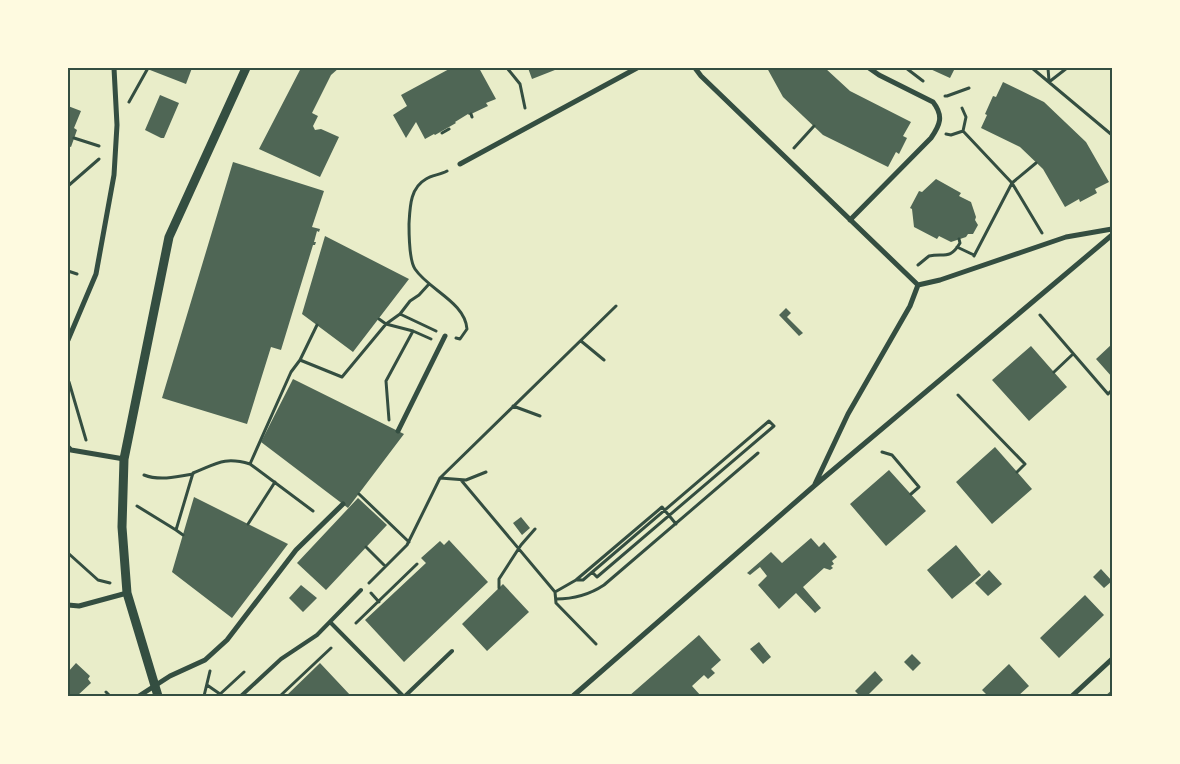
<svg xmlns="http://www.w3.org/2000/svg" width="1180" height="764" viewBox="0 0 1180 764" font-family="Quicksand,sans-serif">
  <style>
    .building { fill: #4f6655 }
    .lines { fill: none; stroke-linecap: round; stroke-linejoin: round }
    .path { stroke: #344e41; stroke-width: 3 }
    .service { stroke: #344e41; stroke-width: 4 }
    .minor { stroke: #344e41; stroke-width: 5 }
    .tertiary { stroke: #344e41; stroke-width: 9 }
    .neatline { fill: none; stroke: #344e41; stroke-width: 2 }
  </style>
  <rect width="100%" height="100%" fill="#e9edc9"/>
  <!-- building -->
  <path class="building" d="M151 68H192L186 84 150 70Z
    M301 68H339L331 75 312 113 318 116 313 126 315 130 321 129 339 137 320 177 259 149Z
    M451 68H479L496 99 486 103 488 106 469 115 468 114 455 122 456 123 435 135 434 134 425 139 416 122 406 138 393 115 407 106 401 95Z
    M528 68H560L532 79Z
    M767 68H825L850 91 911 122 903 136 907 138 899 154 896 152 888 167 823 135 783 97Z
    M928 68H955L950 78Z
    M1003 82 1044 102 1086 142 1109 182 1095 189 1097 193 1080 202 1079 199 1065 207 1043 169 1020 147 981 128 987 115 985 114 993 96 996 97Z
    M160 95 179 103 164 138H161L145 130Z
    M68 106 81 111 74 128 77 130 71 147 68 146Z
    M233 162 324 191 312 227 320 229 319 232 317 231 314 242H316L315 245H313L281 350 271 347 247 424 162 398Z
    M936 179 961 193 959 196 971 202 976 217 975 220 978 225 973 234H968L966 237 951 242 939 236 937 239 914 227 912 209 910 208 919 191 922 192Z
    M325 236 409 279 353 352 302 314Z
    M786 308 791 313 787 317 803 333 799 336 779 315Z
    M1112 344V377L1096 359Z
    M1031 346 1067 387 1029 421 992 380Z
    M293 379 404 434 348 508 261 442Z
    M995 447 1032 489 992 524 956 482Z
    M889 470 926 511 886 546 850 504Z
    M194 497 288 544 232 618 172 572Z
    M358 498 387 525 326 590 297 563Z
    M521 517 530 528 522 535 513 523Z
    M811 538 819 547 824 542 837 557 832 561 834 564 831 566 833 568 830 570 824 568 803 587 821 608 815 613 796 593 779 609 758 585 767 576 760 567 750 575 747 573 771 552 782 563Z
    M449 540 488 582 404 662 365 620 426 563 421 558 440 541 444 545Z
    M956 545 981 575 952 599 927 570Z
    M1101 569 1112 581 1104 588 1093 577Z
    M989 570 1002 584 988 596 975 583Z
    M503 584 529 612 487 651 462 624Z
    M301 585 317 598 303 612 289 598Z
    M1085 595 1104 615 1059 658 1040 638Z
    M699 635 721 660 711 669 715 673 708 679 704 675 692 686 701 696H629Z
    M759 642 771 657 763 664 750 649Z
    M912 654 921 663 913 671 904 662Z
    M76 663 90 676 88 679 91 683 77 696H68V672Z
    M320 663 351 696H286Z
    M1009 664 1029 686 1018 696H988L982 690Z
    M875 671 883 680 867 696H860L855 691Z
    M1112 690V696H1105Z"/>
  <g class="lines">
    <!-- path -->
    <path class="path" d="M507 68 520 84 525 108
      M906 68 923 81
      M1032 68 1112 135
      M1048 68 1049 81
      M1049 82 1067 68
      M945 96H947L969 88
      M129 102 148 68
      M471 114 472 117
      M963 131 1012 183 1042 233
      M442 133 449 129
      M946 134 951 135 963 131 966 117 962 108
      M74 138 99 146
      M794 148 814 126
      M447 171C440 175 432 175 426 179 410 188 410 207 409 224 409 235 409 260 415 269 429 290 465 302 467 329L460 339 456 338
      M68 186 99 159
      M957 247 974 255
      M974 256 1012 183 1036 163
      M918 265 929 256C944 253 950 260 960 243L959 239
      M68 271 77 274
      M400 314 436 331
      M1040 315 1108 394 1112 390
      M379 319 386 324 413 331
      M581 341 604 360
      M300 360 317 325
      M1054 372 1073 354
      M69 382 86 440
      M958 395 1025 464 1017 472
      M513 406 540 416
      M389 420 386 381 413 331 431 339
      M882 452 892 455 919 487 911 494
      M250 464 313 511
      M144 475C159 481 177 477 193 474
      M440 478 466 480 486 472
      M461 480 555 592 556 603 596 644
      M359 494 409 542
      M137 506 176 530 193 473C216 464 224 456 250 464L291 372 300 360 342 377 386 324 400 314 410 301 419 295 429 284
      M248 524 275 482
      M176 530 183 535
      M366 547 385 566
      M68 553 98 580 110 583
      M576 580H583L769 421 774 426 597 577 592 572
      M369 583 407 545 440 478 616 306
      M499 588V579L521 545 535 529
      M555 592 576 580 662 507 676 524
      M371 593 379 602
      M556 599C574 599 589 595 604 585L758 453
      M356 623 417 564
      M207 685 220 694
      M106 692 110 696
      M204 696 210 671
      M218 696 244 672
      M280 696 331 648"/>
    <!-- service -->
    <path class="service" d="M330 622 403 696
      M241 696 281 659 317 635 361 590
      M405 696 452 651"/>
    <!-- minor -->
    <path class="minor" d="M695 68 701 76 918 285
      M460 164 637 68
      M850 220 931 138C940 125 944 116 933 102L879 75 869 68
      M918 285 940 280 1066 237 1112 229
      M68 340 96 274 114 175 117 125 114 68
      M398 431 445 336
      M68 447 71 450 124 459
      M815 484 848 414 910 306 918 285
      M68 605 79 606 127 593
      M139 696 170 676 205 660 227 640 296 550 343 504
      M573 696 814 486 1112 235
      M1072 696 1112 659"/>
    <!-- tertiary -->
    <path class="tertiary" d="M158 696 127 593 122 527 124 459 169 237 246 68"/>
  </g>
  <!-- border -->
  <rect width="1180" height="764" fill="none" stroke="#fefae0" stroke-width="138"/>
  <rect x="69" y="69" width="1042" height="626" class="neatline"/>
</svg>
